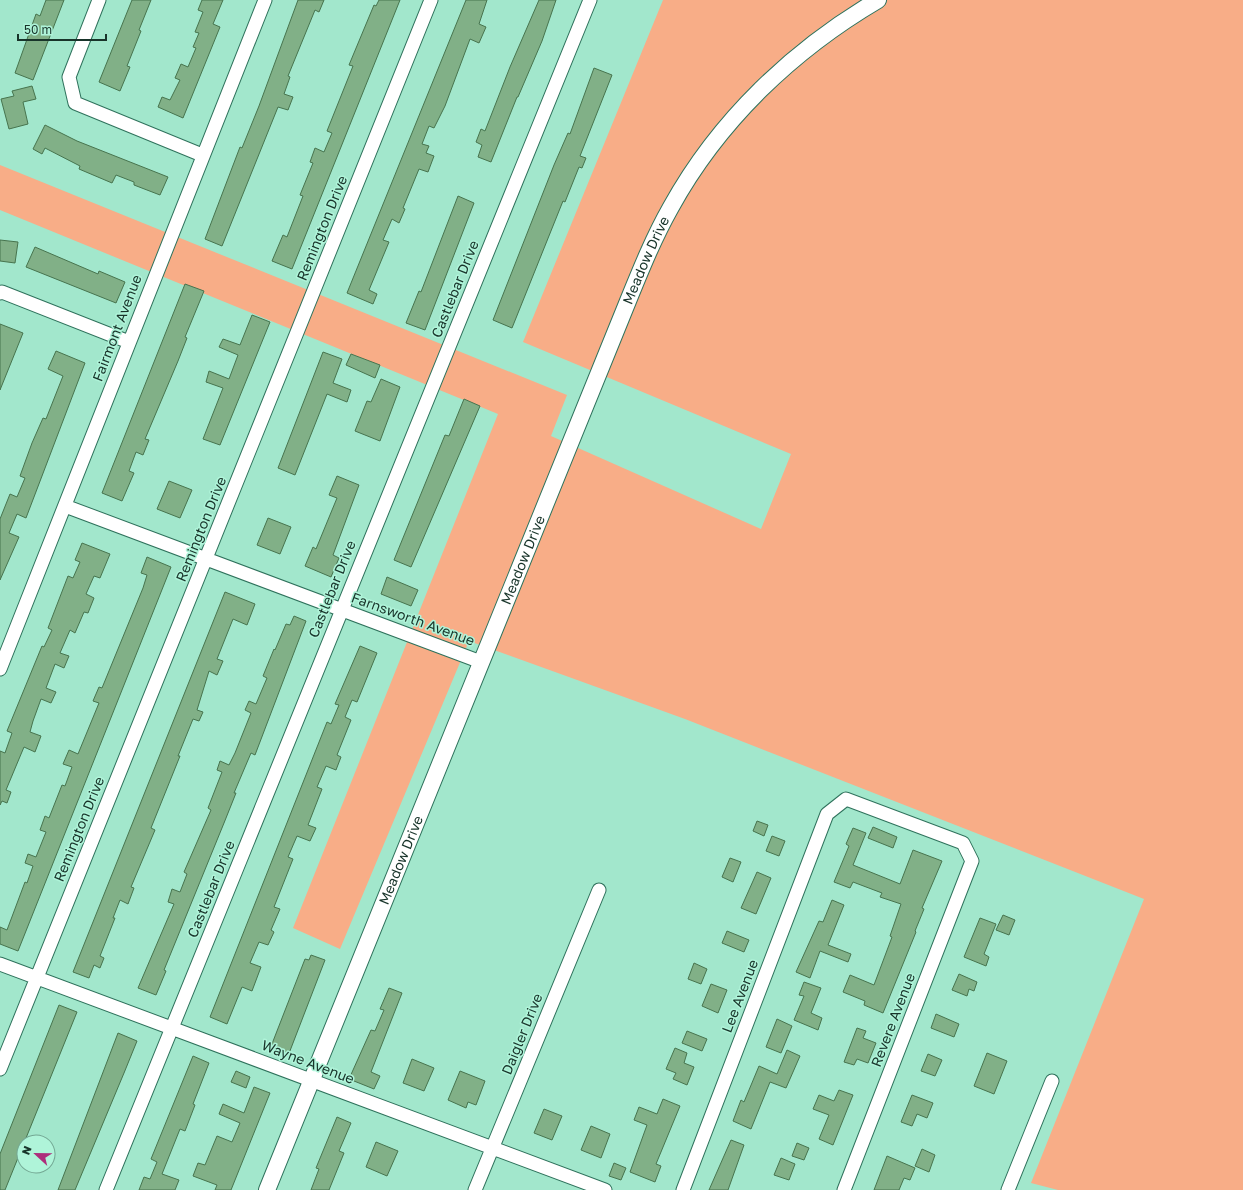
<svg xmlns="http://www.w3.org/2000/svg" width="1243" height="1190" viewBox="0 0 1243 1190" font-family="'Golos Text',sans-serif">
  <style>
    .green { fill: #f8ad87 }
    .building { fill: #81b087; stroke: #47744e }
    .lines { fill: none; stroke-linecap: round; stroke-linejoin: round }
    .minor-casing { stroke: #2f725c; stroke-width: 15 }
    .tertiary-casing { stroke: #2f725c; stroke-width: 18 }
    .minor { stroke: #fff; stroke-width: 13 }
    .tertiary { stroke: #fff; stroke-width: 16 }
    .labels { text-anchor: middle; stroke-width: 3; stroke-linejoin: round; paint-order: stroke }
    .street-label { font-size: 14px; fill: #18342a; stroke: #aff4d9 }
  </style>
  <rect width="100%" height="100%" fill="#a2e7cc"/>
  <!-- green -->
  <path class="green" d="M663 0H1243V1190H1058L1031 1183 1144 899 685 719 469 641 340 949 293 928 498 414 0 210V165L567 395 551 436 761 529 791 454 523 342Z"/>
  <!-- building -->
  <path class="building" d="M46 0H64L33 80 15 73 36 14 40 16Z
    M132 0H151L139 30 141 31 127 66 130 67 120 91 99 82Z
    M202 0H223L213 24 220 27 183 118 158 107 162 97 170 100 180 80 175 78 181 64 188 67 196 48 193 47 199 33 195 32 203 12 198 10Z
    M298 0H324L319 12 315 10 288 76 290 77 284 94 293 97 288 110 278 107 222 246 205 239 240 147 242 148 259 106Z
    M379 0H400L292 269 272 261 283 235 287 237 303 196 300 195 313 163 310 162 315 148 324 152 332 133 327 131 353 66 349 65 374 5 376 6Z
    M466 0H487L479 24 486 27 479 43 470 39 445 106 434 128 429 126 422 144 429 146 426 153 434 156 428 172 419 169 403 208 405 209 399 223 392 219 383 240 389 242 369 290 377 294 373 304 347 293Z
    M539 0H556L542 41 518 97H517L491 162 478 157 482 145 476 142 481 129 485 131 510 67Z
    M594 68 612 75 580 156 586 158 582 168 579 167 565 202 563 201 512 328 493 320 554 165 568 133 570 134Z
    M32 86 36 99 23 102 28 124 9 129 1 99 14 96 12 91Z
    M45 125 77 141 168 177 160 195 134 185V182L116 175 112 183 79 169 80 166 45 148 42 154 33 149Z
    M458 196 474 203 425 330 406 323 419 291 421 292Z
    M0 240 18 242 15 263 0 261Z
    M35 247 98 274 99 271 125 282 116 303 26 267Z
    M185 284 204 291 185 337 187 338 178 361 145 439 149 440 143 455 136 452 129 471 134 473 122 501 102 493Z
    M252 315 270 322 220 445 203 439 223 388 206 382 209 371 229 379 238 355 219 347 223 339 240 345Z
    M0 324 23 333 0 390Z
    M56 351 85 363 26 518 17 514 9 533 19 537 0 580V519L10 494 17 497 25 478 20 476 32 443 43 418 46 419 63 376 48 369Z
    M323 352 342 359 333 383 351 390 347 402 327 394 295 475 278 468Z
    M351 354 380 365 375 378 346 365Z
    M381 379 400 387 380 441 355 431 367 401 371 402Z
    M464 399 480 406 411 567 394 560 445 435 449 436Z
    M337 476 359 485 333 555 339 558 331 577 305 566 313 547 316 549 337 498 329 495Z
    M169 481 192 490 180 518 157 509Z
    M268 518 291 527 280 554 257 545Z
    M82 543 110 554 100 578 94 576 86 594 94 598 88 613 84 612 75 633 70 630 60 653 69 656 64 668 55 664 46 688 56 692 51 703 41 699 33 721 30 732 41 736 35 752 24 747 6 790 11 792 7 803 2 801 0 805V751L5 753 12 733 7 731 42 646 44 647 52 630 48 628 68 576 73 578 80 562 75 560Z
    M147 557 171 567 18 951 0 944V927L7 930 25 882 27 883 33 866 25 863 28 854 36 857 46 832 40 830 45 816 49 818 62 785 65 786 72 767 63 764 69 750 78 754 99 703 93 701 99 687 102 688 143 588 147 575 141 573Z
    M387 577 418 590 411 606 381 594Z
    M225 592 255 604 247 625 233 619 217 659 223 661 217 675 209 671 197 710 203 712 199 721 193 719 178 756H180L151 828 155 830 131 887 134 888 128 904 120 900 113 918H115L100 956 104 958 100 968 94 965 89 978 73 972Z
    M294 616 306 621 255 755 251 753 234 793H236L224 823 164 970 166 971 156 995 138 988 174 904 168 902 172 889 180 892 187 874 184 872 211 810 208 808 222 772 217 770 220 761 229 765 235 753 251 713 245 710 249 701 256 704 267 678 263 676 274 649 275 650 286 624 290 625Z
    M360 646 377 653 357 702 352 700 345 717 351 720 337 755 341 757 336 770 326 766 317 787 322 789 308 825 316 828 310 841 297 836 288 857 293 859 274 907 280 909 271 930 274 932 268 945 259 942 250 963 261 967 252 991 242 987 227 1024 210 1017 327 722 331 724 339 705 335 704Z
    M757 821 768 825 764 836 753 831Z
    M873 827 897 837 893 848 868 838Z
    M853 828 866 833 853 865 900 884 913 850 942 861 922 908 924 909 915 931 916 932 883 1013 864 1005 865 1001 843 992 850 975 874 985 892 937 890 936 901 904 880 897 882 893 853 882 850 888 834 882 849 846 846 844Z
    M772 836 785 841 779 856 766 851Z
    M730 858 741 862 733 882 722 877Z
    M757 872 771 878 756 914 741 908Z
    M832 900 844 905 828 945 851 954 848 962 820 951 810 978 796 972 819 921 823 922Z
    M1003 915 1015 920 1009 935 996 930Z
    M980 918 996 924 984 954 989 957 986 966 964 957Z
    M727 931 749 940 744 952 722 943Z
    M311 955 325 960 288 1056 270 1049 305 959 309 960Z
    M694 963 707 969 701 984 688 979Z
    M959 974 977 982 974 991 969 989 967 996 952 990Z
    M804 982 821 988 811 1013 822 1018 818 1030 794 1020 804 996 799 995Z
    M711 984 727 990 718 1013 702 1006Z
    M389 988 402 993 371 1072 380 1076 374 1089 349 1079 371 1030 375 1031 384 1010 380 1009Z
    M59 1005 77 1012 5 1190H0V1154Z
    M936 1014 959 1024 954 1037 931 1028Z
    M777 1019 792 1026 781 1053 766 1047Z
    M857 1028 866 1031 863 1038 876 1043 868 1063 857 1059 854 1065 844 1062Z
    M687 1031 707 1039 702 1051 682 1043Z
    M118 1033 137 1041 124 1073 75 1190H58Z
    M675 1048 687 1053 684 1063 694 1067 687 1085 673 1079 676 1073 666 1069Z
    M787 1050 800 1056 786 1088 770 1082 751 1129 733 1121 741 1100 744 1102 759 1066 777 1074Z
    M987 1053 1007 1061 994 1094 974 1086Z
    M928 1054 942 1060 935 1076 921 1071Z
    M193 1056 209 1063 193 1104 195 1105 185 1131 180 1129 162 1174 179 1180 175 1190H139L144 1177 150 1179 157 1162 151 1159Z
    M412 1059 434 1068 424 1091 403 1083Z
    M236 1071 250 1077 246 1088 231 1082Z
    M460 1071 485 1081 476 1105 468 1102 466 1108 448 1100Z
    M254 1087 270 1093 231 1190H215L217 1185 193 1176 198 1163 205 1165 217 1136 232 1142 240 1123 219 1114 223 1104 244 1113Z
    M839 1090 853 1095 833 1145 819 1139 829 1115 813 1109 819 1095 834 1101Z
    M912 1095 933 1103 927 1118 917 1114 912 1126 901 1122Z
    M663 1099 680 1106 656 1164 661 1166 655 1182 630 1172 647 1125 634 1120 639 1107 657 1114Z
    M544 1109 562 1116 552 1140 534 1133Z
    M337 1117 351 1123 339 1151 344 1153 329 1190H311L319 1169 316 1168Z
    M591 1126 610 1134 601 1158 581 1150Z
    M731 1140 744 1145 728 1190H709Z
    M376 1142 398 1151 387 1176 366 1167Z
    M797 1143 809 1148 804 1160 792 1156Z
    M922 1149 935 1155 929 1172 915 1166Z
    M887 1156 915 1168 910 1180 904 1178 899 1190H874Z
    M781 1158 795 1164 789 1180 774 1175Z
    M614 1163 626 1168 621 1180 609 1176Z"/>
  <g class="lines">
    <!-- minor casing -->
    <g class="minor-casing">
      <path id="minor" d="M99 0 69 77 75 103 202 155
        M0 293 2 292 129 342
        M65 506 481 662
        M0 669 265 0
        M0 964 605 1190
        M0 1069 431 0
        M106 1190 590 0
        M475 1190 599 890
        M683 1190 827 814 846 799 963 843 972 861 844 1190
        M1008 1190 1052 1081"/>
    </g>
    <!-- tertiary casing -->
    <g class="tertiary-casing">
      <g id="tertiary">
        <path id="s1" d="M267 1190 628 301C641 269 654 237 671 207 719 120 793 50 878 0"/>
      </g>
    </g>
    <!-- minor -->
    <use href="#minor" class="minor"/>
    <!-- tertiary -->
    <use href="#tertiary" class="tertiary"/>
  </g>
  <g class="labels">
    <!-- street labels -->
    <g class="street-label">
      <text transform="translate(322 228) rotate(-68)" y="5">Remington Drive</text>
      <text dy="5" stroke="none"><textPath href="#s1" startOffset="1004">Meadow Drive</textPath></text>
      <text transform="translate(455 289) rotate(-68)" y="5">Castlebar Drive</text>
      <text transform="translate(117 328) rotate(-69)" y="5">Fairmont Avenue</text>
      <text transform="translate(201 529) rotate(-68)" y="5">Remington Drive</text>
      <text dy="5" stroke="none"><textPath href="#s1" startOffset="680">Meadow Drive</textPath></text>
      <text transform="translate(332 589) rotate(-68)" y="5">Castlebar Drive</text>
      <text transform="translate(413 619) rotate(20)" y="5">Farnsworth Avenue</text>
      <text transform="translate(79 829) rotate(-68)" y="5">Remington Drive</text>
      <text dy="5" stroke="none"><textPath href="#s1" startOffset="356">Meadow Drive</textPath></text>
      <text transform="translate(211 889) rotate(-68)" y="5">Castlebar Drive</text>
      <text transform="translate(740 996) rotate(-69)" y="5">Lee Avenue</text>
      <text transform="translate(893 1020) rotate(-69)" y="5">Revere Avenue</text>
      <text transform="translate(522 1034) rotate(-68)" y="5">Daigler Drive</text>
      <text transform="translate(308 1062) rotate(21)" y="5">Wayne Avenue</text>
    </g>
  </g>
  <!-- north arrow -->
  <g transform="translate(36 1154) rotate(292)"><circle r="19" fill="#aff4d9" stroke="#73a793"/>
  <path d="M0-3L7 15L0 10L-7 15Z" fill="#ad2d7b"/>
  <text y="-6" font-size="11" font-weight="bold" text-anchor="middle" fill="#18342a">N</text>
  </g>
  <!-- scale -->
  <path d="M18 34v6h88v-6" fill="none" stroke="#18342a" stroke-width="2"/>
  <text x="24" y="34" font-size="12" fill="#18342a" stroke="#aff4d9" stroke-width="3" paint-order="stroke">50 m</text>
</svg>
